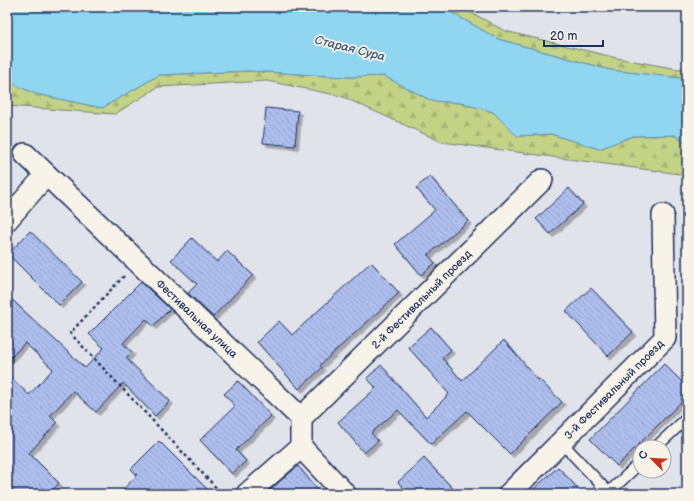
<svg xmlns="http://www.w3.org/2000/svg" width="694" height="501" viewBox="0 0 694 501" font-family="'Balsamiq Sans',sans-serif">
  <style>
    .forest { fill: url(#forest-firs); stroke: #708072 }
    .water { fill: #90d6f1; stroke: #6193b6 }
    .building { fill: url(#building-back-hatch); stroke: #1b2f5e; filter: url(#shadow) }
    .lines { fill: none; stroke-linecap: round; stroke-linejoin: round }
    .service-casing { stroke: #1b2f5e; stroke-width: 13 }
    .minor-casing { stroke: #1b2f5e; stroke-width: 24 }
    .path { stroke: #1b2f5e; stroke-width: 2.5; stroke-dasharray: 3 3; stroke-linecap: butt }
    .service { stroke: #f7f3e8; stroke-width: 10 }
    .minor { stroke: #f7f3e8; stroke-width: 21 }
    .labels { text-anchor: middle; stroke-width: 3.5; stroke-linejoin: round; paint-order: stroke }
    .street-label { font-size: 11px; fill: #1b2f5e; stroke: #f7f3e8 }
    .water-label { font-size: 12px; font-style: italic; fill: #32507b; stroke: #f7f3e8 }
  </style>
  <defs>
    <pattern id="forest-firs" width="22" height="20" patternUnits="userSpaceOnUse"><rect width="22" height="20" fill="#c4d286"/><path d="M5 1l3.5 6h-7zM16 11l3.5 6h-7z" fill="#a8b576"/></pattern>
    <pattern id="building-back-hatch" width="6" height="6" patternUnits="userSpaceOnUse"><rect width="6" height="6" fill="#aebfee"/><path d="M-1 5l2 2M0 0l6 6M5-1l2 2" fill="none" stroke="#95a4ce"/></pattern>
    <filter id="shadow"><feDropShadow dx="3.5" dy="3.5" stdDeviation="0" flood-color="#0004"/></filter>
  </defs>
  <rect width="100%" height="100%" fill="#e1e3ea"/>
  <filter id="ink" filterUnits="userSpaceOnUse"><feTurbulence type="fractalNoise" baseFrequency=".025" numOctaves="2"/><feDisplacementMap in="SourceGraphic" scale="8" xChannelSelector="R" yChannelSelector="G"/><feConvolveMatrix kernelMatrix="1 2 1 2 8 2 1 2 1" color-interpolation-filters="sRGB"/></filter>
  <g filter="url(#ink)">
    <!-- forest -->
    <path class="forest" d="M424 7H461L505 31 617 58 678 69 687 68V77L680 78 610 70 498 39 445 9Z
      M249 71 347 77 384 76 432 101 461 103 493 112 517 136 551 134 599 149 633 136 675 135 687 145V175L442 142 341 96 267 81 158 87 115 114 7 106V81L36 94 102 108 159 75Z"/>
    <!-- water -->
    <path class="water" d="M7 7H424L445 9 498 39 610 70 680 78 687 77V145L675 135 633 136 599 149 551 134 517 136 493 112 461 103 432 101 384 76 347 77 249 71 159 75 102 108 36 94 7 81Z"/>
    <!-- building -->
    <path class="building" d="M266 108 298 111 295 146 263 143Z
      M430 176 468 221 428 255 435 263 421 275 395 244 435 210 416 188Z
      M569 188 583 204 550 234 536 219Z
      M30 231 82 282 59 305 8 254Z
      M192 238 217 262 227 251 253 275 213 317 188 293 197 284 171 260Z
      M371 262 399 293 320 365 322 368 299 389 257 342 279 321 292 335Z
      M141 282 170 309 153 326 146 319 123 343 132 352 126 358 170 401 155 416 123 383 96 412 73 391 50 416 57 423 29 453 59 483 49 494H12L7 489V374L29 395 53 369 25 343 7 361V295L85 368 104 348 89 334Z
      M591 288 633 332 608 356 566 311Z
      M431 327 451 350 442 358 462 381 504 340 538 380 539 379 562 402 510 454 467 411 431 444 398 410 371 433 378 441 364 453 338 422 376 388 367 378 381 365 426 417 449 394 408 347Z
      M664 364 687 387V396L617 466 590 439Z
      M238 381 271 416 236 450 246 461 232 474 200 440 235 406 224 394Z
      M159 441 212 494H119L137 475 131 469Z
      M424 458 458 494H409L398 482Z
      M298 466 321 494H265Z
      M558 467 583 494H528Z"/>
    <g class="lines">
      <!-- service casing -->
      <g class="service-casing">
        <path id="service" d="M561 442 609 493
          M656 447 687 418
          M607 494 640 463"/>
      </g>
      <!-- minor casing -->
      <g class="minor-casing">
        <g id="minor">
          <path id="s1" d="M25 154 301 418V447L345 494"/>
          <path d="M7 220 46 175"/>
          <path id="s2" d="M301 418 542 180"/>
          <path d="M247 494 301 447"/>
          <path id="s3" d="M509 494 665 338 663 215"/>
        </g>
      </g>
      <!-- path -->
      <path class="path" d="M124 276 70 333 222 494"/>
      <!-- service -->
      <use href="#service" class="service"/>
      <!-- minor -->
      <use href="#minor" class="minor"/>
    </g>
  </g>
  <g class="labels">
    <!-- street labels -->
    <g class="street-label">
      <text dy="4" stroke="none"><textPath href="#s2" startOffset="169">2-й Фестивальный проезд</textPath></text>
      <text dy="4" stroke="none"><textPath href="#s1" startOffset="238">Фестивальная улица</textPath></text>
      <text dy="4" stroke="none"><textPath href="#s3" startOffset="148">3-й Фестивальный проезд</textPath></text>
    </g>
    <!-- water labels -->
    <g class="water-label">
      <text transform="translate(350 48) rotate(14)" y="4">Старая Сура</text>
    </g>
  </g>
  <!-- margin -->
  <rect width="694" height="501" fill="none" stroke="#f7f3e8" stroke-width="24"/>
  <rect x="12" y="12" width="670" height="477" fill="none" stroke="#1b2f5e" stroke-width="1.5" filter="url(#ink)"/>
  <!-- north arrow -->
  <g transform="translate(652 459) rotate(294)"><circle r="19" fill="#f7f3e8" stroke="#9fa5b1"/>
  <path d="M0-3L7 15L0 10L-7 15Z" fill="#c8321e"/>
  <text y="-6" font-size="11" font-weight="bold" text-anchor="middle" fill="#1b2f5e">С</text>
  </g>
  <!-- scale -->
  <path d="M544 40v6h59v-6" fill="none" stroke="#1b2f5e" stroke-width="2"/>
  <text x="550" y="40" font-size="12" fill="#1b2f5e" stroke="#f7f3e8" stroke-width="3" paint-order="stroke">20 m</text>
</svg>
